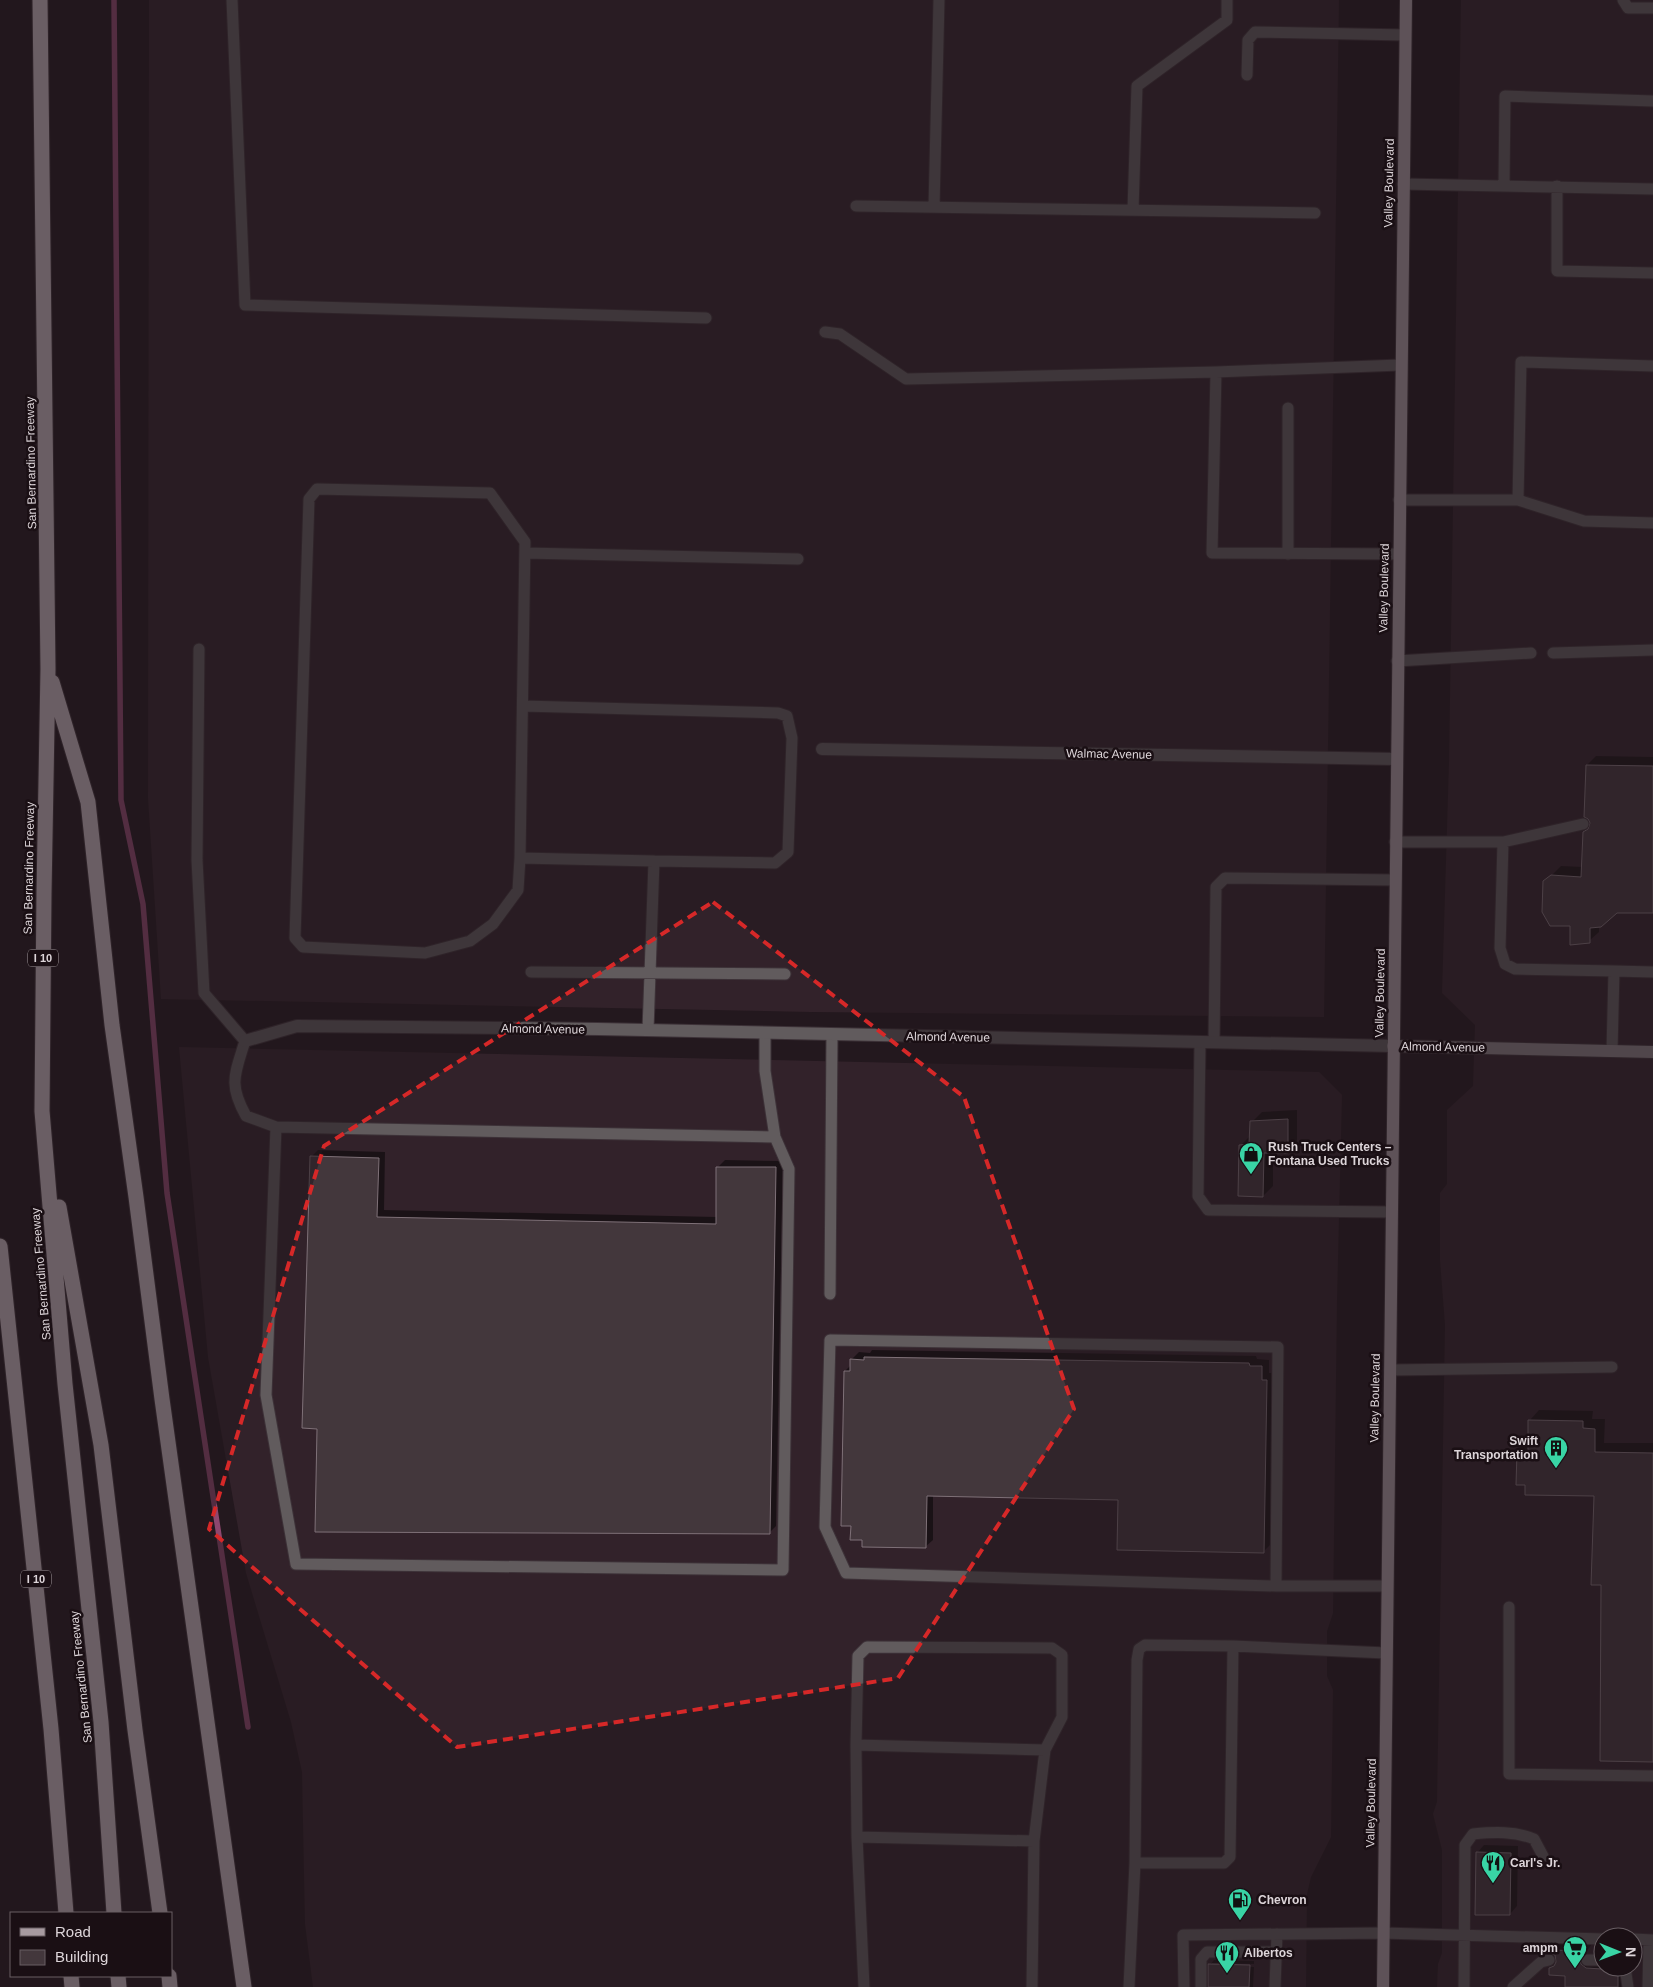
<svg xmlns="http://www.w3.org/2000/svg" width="1653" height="1987" viewBox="0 0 1653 1987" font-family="Arial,sans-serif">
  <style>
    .built { fill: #32222a; fill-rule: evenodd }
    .shadow { fill: #0007 }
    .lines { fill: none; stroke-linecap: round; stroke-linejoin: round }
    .stream { stroke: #8e476e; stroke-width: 5.5 }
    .building { fill: #43373c; stroke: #7f7178 }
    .lane-casing { stroke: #3d3238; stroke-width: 13 }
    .street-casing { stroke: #3d3238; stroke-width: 14 }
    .secondary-casing { stroke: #3d3238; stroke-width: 14 }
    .primary-casing { stroke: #3d3238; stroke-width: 14 }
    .highway-casing { stroke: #3d3238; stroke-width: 17 }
    .lane { stroke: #615b5d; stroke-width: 11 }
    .street { stroke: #615b5d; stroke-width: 12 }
    .secondary { stroke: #887f83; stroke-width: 12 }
    .primary { stroke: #a79aa0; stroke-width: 12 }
    .highway { stroke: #c2b3ba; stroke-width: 15 }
    .marked { fill: none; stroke: #d62828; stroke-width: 4; stroke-dasharray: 10 6; stroke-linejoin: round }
    .labels { text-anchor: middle; stroke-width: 5; stroke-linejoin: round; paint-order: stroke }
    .shield { fill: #1a0f14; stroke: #a29a9e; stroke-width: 1 }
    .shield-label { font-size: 11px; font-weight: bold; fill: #ddd5d9 }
    .street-label { font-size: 12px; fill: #ddd5d9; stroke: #1a0f14 }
    .poi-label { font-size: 12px; font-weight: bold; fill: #ddd5d9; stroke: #1a0f14; text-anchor: start }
  </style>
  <rect width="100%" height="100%" fill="#23181e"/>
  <!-- built -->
  <path class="built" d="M149 0H1339L1324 1017 811 1012 161 999 148 798Z
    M1461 0H1653V1987H1437L1438 1964 1442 1953V1850L1433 1814 1437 1802 1445 1325 1440 1260V1193L1447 1184V1110L1473 1086 1475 1025 1442 993 1449 762ZM1603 1937H1633V1967H1603Z
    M179 1047 1319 1072 1342 1095 1337 1300 1333 1613 1327 1631V1676L1333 1690 1331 1837 1311 1877 1307 1894 1306 1987H313L305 1924 302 1772 291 1722 246 1573 208 1357Z"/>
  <!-- shadow -->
  <path class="shadow" d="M1596 756 1653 757V912H1617L1599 926V932L1589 941 1571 925 1545 882 1561 866 1583 867 1584 832 1591 826 1587 765Z
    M1297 1110V1142L1287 1152H1273V1186L1263 1196 1241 1145 1251 1135 1252 1122 1262 1112Z
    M318 1150 385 1152 384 1210 717 1217V1168L725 1160 783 1161 776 1526 769 1533 318 1428 311 1157Z
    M872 1350 1256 1356 1257 1359 1269 1360V1373H1274L1270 1545 1263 1552 1119 1499 933 1495V1540L925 1547 845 1371 851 1365V1360L859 1352 870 1353Z
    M1539 1410 1593 1411 1592 1419H1605L1604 1443H1653V1760L1595 1495 1526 1484 1519 1451 1529 1441 1530 1420Z
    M1484 1845 1518 1846 1517 1906 1510 1914 1477 1853Z
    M1558 1943 1592 1944 1586 1952 1590 1959 1603 1961V1967H1625L1627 1987H1566L1567 1974 1550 1968 1557 1961 1556 1954 1551 1951Z
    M1214 1960 1254 1961V1964L1212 1963V1966L1254 1967 1253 1987H1209L1210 1965Z"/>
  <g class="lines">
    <!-- stream -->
    <path class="stream" d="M114 0 121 800 143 904 167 1193 248 1727"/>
  </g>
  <!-- building -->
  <path class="building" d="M1586 765 1653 766V913H1617L1601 927 1590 928V943L1570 945V926H1550L1542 912 1543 881 1551 875 1581 877 1583 832 1588 829 1590 823 1588 819 1584 817Z
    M1288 1119V1153H1264L1263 1197 1238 1196 1239 1145 1249 1144 1250 1121Z
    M310 1156 379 1158 377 1217 716 1224V1167H776L770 1534 315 1532 317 1429 302 1428Z
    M864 1357 1249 1363 1250 1366H1262V1380H1267L1264 1553 1117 1550 1118 1500 927 1496 926 1548 862 1547V1540H850L851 1526H841L844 1371H850V1359L864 1360Z
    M1528 1420 1583 1421V1428L1595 1429V1452L1653 1453V1762L1600 1761 1601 1585H1591L1594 1496 1525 1495V1485H1516L1517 1451H1528Z
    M1476 1852 1511 1853 1510 1915H1475Z
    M1549 1950 1587 1951 1580 1957 1581 1964 1586 1968 1618 1970V1987H1565V1976L1549 1975V1968L1554 1966 1556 1962 1555 1955 1549 1953Z
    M1208 1964 1250 1965 1249 1987H1208Z"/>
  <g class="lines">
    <!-- lane casing -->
    <g class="lane-casing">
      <path id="lane" d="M232 0 245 305 706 318
        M1623 0 1628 8H1653
        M1247 75 1248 40 1255 32 1405 35
        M1403 184 1653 189
        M1504 185 1505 96 1653 101
        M1557 186V271L1653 273
        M856 206 1315 213
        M934 207 939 0
        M1133 210 1137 86 1227 20V0
        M825 332 840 334 906 379 1216 372 1400 365
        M1216 372 1212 553 1398 554
        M1399 500H1518L1584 521 1653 523
        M1518 500 1521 362 1653 366
        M525 553 798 559
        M1288 554V408
        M199 649 197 860 204 993 245 1041C235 1074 228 1084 246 1116L276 1127 775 1137
        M1553 653 1653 650
        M1397 661 1531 653
        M523 706 778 713 787 716 792 738 788 852 775 863 654 861
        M1395 842H1503L1500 948 1505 964 1515 969 1614 971 1612 1051
        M1503 842 1583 824
        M520 858 518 890 493 924 470 941 425 953 303 947 295 938 309 499 317 489 490 493 525 542 520 858 654 861 648 1030
        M1614 971 1653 972
        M531 972 785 974
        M1200 1042 1198 1196 1208 1210 1391 1212
        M1214 1042 1216 887 1225 878 1395 880
        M276 1127 266 1395 296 1564 783 1570 789 1169 775 1137 765 1071V1033
        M830 1294 832 1034
        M1390 1370 1612 1367
        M1276 1586 1278 1347 830 1340 825 1527 846 1573 1276 1586H1387
        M1509 1607V1774L1653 1776
        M856 1745 1045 1750
        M857 1837 1034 1841
        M1135 1863 1137 1660 1139 1649 1145 1645 1233 1646
        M1633 1939 1653 1940
        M1587 1960H1603
        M1625 1967 1628 1987
        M864 1987 857 1837 856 1745 858 1656 867 1647 1052 1648 1062 1655V1717L1045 1750 1034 1841 1032 1987
        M1129 1987 1135 1863H1224L1230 1857 1233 1646 1386 1653
        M1184 1987 1183 1935 1383 1933 1603 1939
        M1201 1987V1959L1207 1952H1276
        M1275 1987 1277 1934
        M1464 1987 1465 1845 1473 1834C1494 1832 1515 1831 1534 1839L1543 1856
        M1513 1987 1541 1962 1549 1960
        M1648 1987 1649 1940"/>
    </g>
    <!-- street casing -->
    <g class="street-casing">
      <path id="street" d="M822 749 1396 759
        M245 1041 297 1026 598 1029 1393 1046"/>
    </g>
    <!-- secondary casing -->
    <g class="secondary-casing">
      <path id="secondary" d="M1393 1046 1653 1052"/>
    </g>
    <!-- primary casing -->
    <g class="primary-casing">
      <path id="primary" d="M1383 1987 1406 0"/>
    </g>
    <!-- highway casing -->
    <g class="highway-casing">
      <path id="highway" d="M40 0 48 669 44 893 42 1111 65 1384 101 1722 114 1913
        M52 682 88 802 112 1025 136 1197 162 1399 244 1987
        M59 1207 101 1445 135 1730 160 1913
        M0 1246 51 1729 66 1913
        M71 1976 72 1987
        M118 1976 119 1987
        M169 1976 170 1987"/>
    </g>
    <!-- lane -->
    <use href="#lane" class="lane"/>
    <!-- street -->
    <use href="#street" class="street"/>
    <!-- secondary -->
    <use href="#secondary" class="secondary"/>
    <!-- primary -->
    <use href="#primary" class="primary"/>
    <!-- highway -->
    <use href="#highway" class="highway"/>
  </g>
  <!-- marked area -->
  <path d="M0 0H1653V1987H0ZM713 902 964 1097 1074 1409 898 1678 457 1747 209 1529 324 1146Z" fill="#23181e" fill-opacity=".55" fill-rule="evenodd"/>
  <path class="marked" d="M713 902 964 1097 1074 1409 898 1678 457 1747 209 1529 324 1146Z"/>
  <!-- icons -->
  <defs>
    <g id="shop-pin" transform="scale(1.25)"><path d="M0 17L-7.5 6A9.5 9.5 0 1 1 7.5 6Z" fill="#39d4a5" stroke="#1a0f14"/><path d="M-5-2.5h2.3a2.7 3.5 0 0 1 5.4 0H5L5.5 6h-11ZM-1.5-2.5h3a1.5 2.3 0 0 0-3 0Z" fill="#111"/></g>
    <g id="building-pin" transform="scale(1.25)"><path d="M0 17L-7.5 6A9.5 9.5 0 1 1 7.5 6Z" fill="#39d4a5" stroke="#1a0f14"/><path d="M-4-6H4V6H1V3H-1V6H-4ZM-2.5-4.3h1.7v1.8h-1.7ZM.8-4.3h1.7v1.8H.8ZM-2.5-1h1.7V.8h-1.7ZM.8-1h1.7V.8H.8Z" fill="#111"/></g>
    <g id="restaurant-pin" transform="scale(1.25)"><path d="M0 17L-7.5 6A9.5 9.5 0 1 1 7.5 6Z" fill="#39d4a5" stroke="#1a0f14"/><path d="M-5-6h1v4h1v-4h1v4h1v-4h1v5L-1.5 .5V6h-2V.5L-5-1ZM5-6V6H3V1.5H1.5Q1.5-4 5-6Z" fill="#111"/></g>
    <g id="fuel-pin" transform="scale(1.25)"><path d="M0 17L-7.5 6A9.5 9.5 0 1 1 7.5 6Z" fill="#39d4a5" stroke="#1a0f14"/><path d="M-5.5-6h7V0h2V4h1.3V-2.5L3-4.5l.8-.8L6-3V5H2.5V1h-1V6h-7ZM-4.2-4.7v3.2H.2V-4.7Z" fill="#111"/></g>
    <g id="supermarket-pin" transform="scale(1.25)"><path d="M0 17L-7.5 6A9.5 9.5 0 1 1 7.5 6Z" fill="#39d4a5" stroke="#1a0f14"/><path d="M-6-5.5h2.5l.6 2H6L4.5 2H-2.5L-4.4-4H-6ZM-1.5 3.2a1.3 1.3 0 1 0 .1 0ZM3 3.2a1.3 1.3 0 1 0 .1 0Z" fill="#111"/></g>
  </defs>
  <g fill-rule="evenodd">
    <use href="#shop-pin" x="1251" y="1154"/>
    <use href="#building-pin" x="1556" y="1448"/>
    <use href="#restaurant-pin" x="1493" y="1863"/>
    <use href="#fuel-pin" x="1240" y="1900"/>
    <use href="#supermarket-pin" x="1575" y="1948"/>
    <use href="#restaurant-pin" x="1227" y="1953"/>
  </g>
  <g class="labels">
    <!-- shield labels -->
    <g class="shield">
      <rect x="28" y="949.5" width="30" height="17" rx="4"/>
      <rect x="21" y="1570.5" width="30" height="17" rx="4"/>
    </g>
    <g class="shield-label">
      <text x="43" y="962">I 10</text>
      <text x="36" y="1583">I 10</text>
    </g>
    <!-- street labels -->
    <g class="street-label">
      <text transform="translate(1389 183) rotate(-89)" y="4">Valley Boulevard</text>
      <text transform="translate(31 463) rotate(-91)" y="4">San Bernardino Freeway</text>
      <text transform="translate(1384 588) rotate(-89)" y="4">Valley Boulevard</text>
      <text transform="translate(1109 754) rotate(1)" y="4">Walmac Avenue</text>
      <text transform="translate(29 868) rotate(-89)" y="4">San Bernardino Freeway</text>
      <text transform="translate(1380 993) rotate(-89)" y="4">Valley Boulevard</text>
      <text transform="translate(543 1029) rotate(1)" y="4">Almond Avenue</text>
      <text transform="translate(948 1037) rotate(1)" y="4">Almond Avenue</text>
      <text transform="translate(1443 1047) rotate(1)" y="4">Almond Avenue</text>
      <text transform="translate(41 1274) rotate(-95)" y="4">San Bernardino Freeway</text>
      <text transform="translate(1375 1398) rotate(-89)" y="4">Valley Boulevard</text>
      <text transform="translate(81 1677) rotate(-96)" y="4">San Bernardino Freeway</text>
      <text transform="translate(1371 1803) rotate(-89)" y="4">Valley Boulevard</text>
    </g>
    <!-- poi labels -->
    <g class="poi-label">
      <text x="1268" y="1151">Rush Truck Centers –<tspan x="1268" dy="14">Fontana Used Trucks</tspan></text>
      <text x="1538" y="1445" text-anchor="end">Swift<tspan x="1538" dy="14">Transportation</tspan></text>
      <text x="1510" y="1867">Carl's Jr.</text>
      <text x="1258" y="1904">Chevron</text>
      <text x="1558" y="1952" text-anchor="end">ampm</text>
      <text x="1244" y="1957">Albertos</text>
    </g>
  </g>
  <!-- legend -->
  <rect x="10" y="1912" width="162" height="65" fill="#1a0f14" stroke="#685e63"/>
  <rect x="20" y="1928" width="25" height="8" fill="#a79aa0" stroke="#685e63"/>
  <text x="55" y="1937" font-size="15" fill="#ddd5d9">Road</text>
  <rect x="20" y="1950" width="25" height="15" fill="#43373c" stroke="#685e63"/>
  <text x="55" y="1962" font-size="15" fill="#ddd5d9">Building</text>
  <!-- north arrow -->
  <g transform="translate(1618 1952) rotate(91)"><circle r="24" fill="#1a0f14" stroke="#685e63"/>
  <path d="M0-4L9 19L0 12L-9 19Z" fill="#39d4a5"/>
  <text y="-8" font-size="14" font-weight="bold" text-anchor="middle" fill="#ddd5d9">N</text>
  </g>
</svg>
